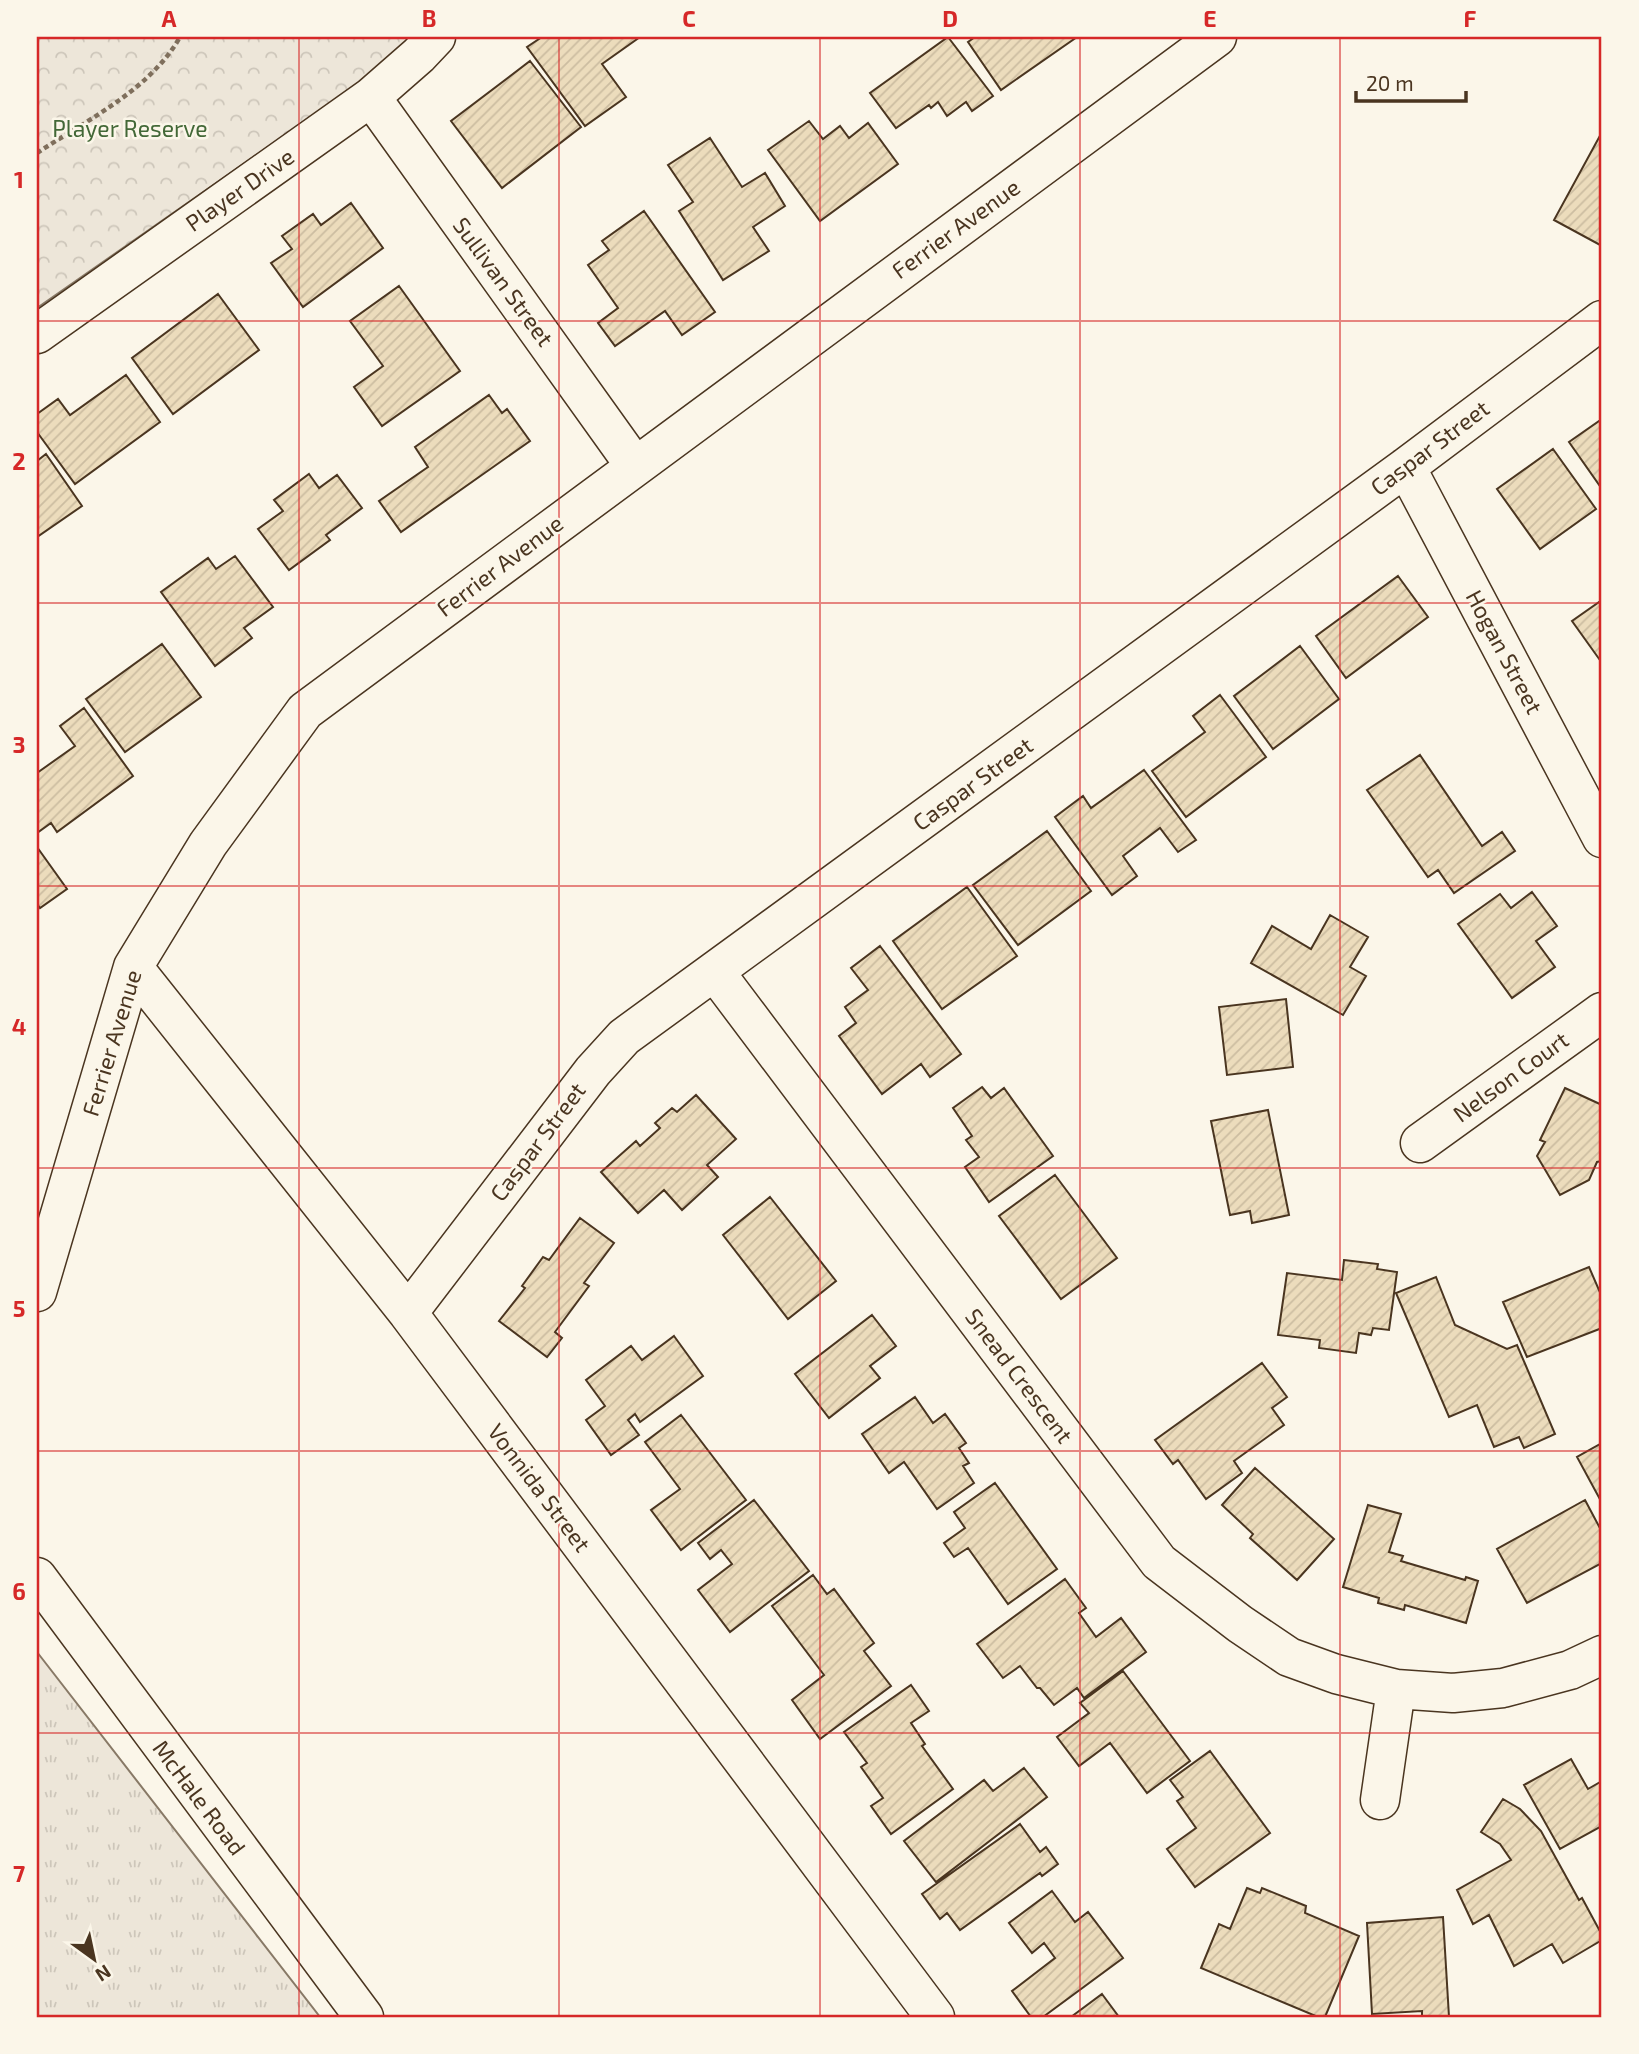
<svg xmlns="http://www.w3.org/2000/svg" width="1639" height="2054" viewBox="0 0 1639 2054" font-family="'Exo 2',sans-serif">
  <style>
    .grass { fill: url(#grass-tufts); stroke: #887966; stroke-width: 2 }
    .park { fill: url(#park-crowns); stroke: #887966; stroke-width: 2 }
    .building { fill: url(#building-hatch); stroke: #4a3520; stroke-width: 2 }
    .lines { fill: none; stroke-linecap: round; stroke-linejoin: round }
    .minor-casing { stroke: #4a3520; stroke-width: 41 }
    .path { stroke: #7f6f5c; stroke-width: 4.5; stroke-dasharray: 5 3.5; stroke-linecap: butt }
    .minor { stroke: #fbf6e9; stroke-width: 38 }
    .grid { fill: none; stroke: #d62828; stroke-width: 2; stroke-opacity: 0.55 }
    .labels { text-anchor: middle; stroke-width: 5; stroke-linejoin: round; paint-order: stroke }
    .park-label { font-size: 23px; fill: #436837; stroke: #fbf6e9 }
    .street-label { font-size: 23px; fill: #4a3520; stroke: #fbf6e9 }
    .neatline { fill: none; stroke: #d62828; stroke-width: 2.5 }
    .grid-label { font-size: 23px; text-anchor: middle; font-weight: bold; fill: #d62828 }
  </style>
  <defs>
    <pattern id="grass-tufts" width="24" height="20" patternUnits="userSpaceOnUse" patternTransform="scale(1.75)"><rect width="24" height="20" fill="#ede6d9"/><path d="M3 7l-1-3M5 7V3M7 7l1-3M15 17l-1-3M17 17v-4M19 17l1-3" fill="none" stroke="#cdc6ba"/></pattern>
    <pattern id="park-crowns" width="20" height="18" patternUnits="userSpaceOnUse" patternTransform="scale(1.75)"><rect width="20" height="18" fill="#ede6d9"/><path d="M2 6a3 3 0 1 1 6 0M12 15a3 3 0 1 1 6 0" fill="none" stroke="#cdc6ba"/></pattern>
    <pattern id="building-hatch" width="6" height="6" patternUnits="userSpaceOnUse" patternTransform="scale(1.75)"><rect width="6" height="6" fill="#ecdcbc"/><path d="M-1 1l2-2M0 6l6-6M5 7l2-2" fill="none" stroke="#ccbda1"/></pattern>
  </defs>
  <rect width="100%" height="100%" fill="#fbf6e9"/>
  <!-- grass -->
  <path class="grass" d="M37 1652 320 2017H37Z"/>
  <!-- park -->
  <path class="park" d="M37 37H411L361 82 37 308Z"/>
  <!-- building -->
  <path class="building" d="M542 37H640L602 64 626 97 585 126 527 47Z
    M948 37 993 96 972 111 966 102 947 116 938 102 931 108 929 105 896 128 870 93Z
    M975 37H1077L1001 90 968 42Z
    M530 61 581 127 502 188 451 121Z
    M809 121 823 139 840 126 849 138 868 123 898 164 820 221 768 150Z
    M1602 132V246L1554 220Z
    M710 138 742 187 765 173 785 206 753 227 769 251 723 280 679 211 693 202 668 165Z
    M351 203 383 248 303 307 271 263 292 249 282 236 313 214 321 225Z
    M644 211 715 312 682 335 665 311 615 346 598 323 618 308 588 265 609 250 602 241Z
    M399 286 460 371 382 426 354 387 383 366 350 321Z
    M218 294 259 350 173 414 132 358Z
    M126 375 160 422 75 484 37 432V414L58 399 70 415Z
    M489 395 502 413 507 409 530 441 401 532 379 501 428 467 415 447Z
    M1602 419V489L1569 442Z
    M1553 449 1596 509 1540 549 1497 489Z
    M46 454 82 506 37 537V461Z
    M309 474 319 488 337 475 362 508 326 535 330 540 289 570 258 529 283 511 274 500Z
    M235 556 273 607 244 628 252 638 215 666 161 592 208 558 216 569Z
    M1398 576 1428 617 1346 678 1316 636Z
    M1602 600V663L1572 621Z
    M162 644 201 697 125 752 86 699Z
    M1300 646 1339 699 1273 749 1234 696Z
    M1220 695 1266 757 1186 817 1152 771 1205 732 1193 716Z
    M84 708 133 776 57 832 51 823 37 833V773L75 746 60 726Z
    M1420 755 1482 846 1502 832 1515 851 1454 893 1438 870 1428 877 1367 790Z
    M1144 770 1196 840 1178 852 1160 828 1123 856 1137 876 1112 895 1055 817 1083 796 1091 808Z
    M1047 831 1091 891 1018 945 973 885Z
    M37 847 67 889 40 908 37 904Z
    M967 887 1017 956 942 1009 893 941Z
    M1532 892 1557 926 1536 941 1555 967 1512 998 1458 924 1500 894 1511 908Z
    M1330 915 1368 937 1350 967 1366 976 1343 1015 1251 963 1272 926 1311 949Z
    M880 946 961 1054 930 1077 921 1064 882 1094 839 1036 856 1023 845 1007 868 990 851 968Z
    M1286 999 1293 1067 1227 1075 1219 1007Z
    M982 1087 991 1098 1004 1088 1053 1156 989 1202 965 1167 979 1157 966 1140 972 1136 953 1108Z
    M1565 1088 1602 1105V1161L1597 1162 1589 1180 1560 1195 1537 1156 1545 1142 1540 1140Z
    M696 1095 736 1139 707 1165 718 1177 682 1210 664 1190 638 1213 601 1172 636 1141 640 1146 660 1128 655 1123 672 1108 677 1112Z
    M1268 1110 1289 1215 1252 1223 1250 1211 1230 1215 1211 1121Z
    M1055 1175 1117 1258 1061 1299 999 1216Z
    M770 1197 836 1281 788 1319 723 1235Z
    M580 1218 614 1243 584 1283 589 1286 555 1332 562 1338 547 1357 499 1321 525 1288 522 1286 543 1257 549 1260Z
    M1344 1260 1378 1264 1377 1269 1397 1272 1389 1330 1373 1328 1371 1335 1359 1333 1356 1353 1319 1348 1320 1340 1278 1335 1287 1273 1342 1280Z
    M1589 1267 1602 1297V1328L1527 1357 1503 1302Z
    M1436 1277 1455 1325 1507 1349 1517 1345 1555 1434 1524 1448 1519 1437 1494 1447 1477 1405 1449 1417 1396 1293Z
    M872 1315 896 1346 870 1366 880 1378 829 1418 795 1374Z
    M674 1336 703 1376 640 1422 635 1414 628 1420 639 1435 611 1455 586 1420 605 1406 586 1380 631 1346 642 1360Z
    M1262 1363 1287 1397 1272 1408 1284 1425 1234 1461 1242 1473 1206 1499 1178 1460 1173 1464 1155 1440Z
    M915 1397 933 1423 945 1414 966 1443 959 1448 969 1463 963 1466 974 1483 937 1509 904 1462 889 1473 862 1434Z
    M681 1415 746 1500 681 1550 651 1510 680 1489 645 1442Z
    M1602 1443V1503L1577 1457Z
    M1255 1468 1334 1539 1297 1580 1250 1538 1253 1534 1222 1505Z
    M995 1483 1057 1569 1008 1604 968 1548 954 1557 944 1543 965 1528 954 1512Z
    M754 1500 809 1571 730 1632 698 1590 732 1564 721 1550 710 1559 698 1543Z
    M1585 1500 1602 1532V1563L1527 1603 1497 1549Z
    M1368 1505 1401 1514 1389 1552 1403 1556 1401 1561 1465 1580 1466 1577 1478 1581 1466 1623 1405 1605 1404 1610 1378 1603 1379 1598 1343 1587Z
    M813 1575 827 1594 834 1589 874 1643 864 1651 891 1686 820 1739 792 1700 824 1675 772 1606Z
    M1065 1579 1086 1608 1079 1613 1096 1637 1121 1618 1146 1652 1084 1698 1077 1688 1054 1705 1040 1688H1037L1020 1666 1003 1678 977 1644Z
    M1123 1671 1190 1761 1147 1793 1110 1743 1079 1766 1057 1737 1089 1713 1080 1703Z
    M911 1685 929 1711 911 1723 925 1744 922 1746 953 1789 891 1834 871 1806 883 1798 861 1767 867 1763 844 1732Z
    M1210 1751 1270 1833 1195 1887 1167 1849 1196 1828 1177 1801 1183 1797 1170 1780Z
    M1571 1759 1588 1789 1602 1781V1826L1560 1849 1524 1785Z
    M1024 1768 1047 1797 936 1882 904 1841 984 1780 993 1791Z
    M1503 1799 1520 1809 1541 1831 1579 1900 1582 1898 1602 1935V1940L1563 1963 1552 1944 1514 1966 1489 1915 1473 1924 1457 1890 1511 1860 1500 1844 1481 1832Z
    M1020 1824 1040 1852 1046 1847 1058 1864 1042 1876 1040 1873 960 1930 947 1913 940 1919 922 1894Z
    M1247 1888 1260 1893 1262 1888 1306 1906 1305 1913 1359 1936 1325 2017H1318L1201 1968 1219 1924 1230 1929Z
    M1052 1891 1075 1922 1088 1912 1123 1958 1043 2017H1031L1012 1991 1055 1958 1044 1943 1032 1953 1009 1923Z
    M1443 1917 1449 2017H1422V2011L1372 2014 1367 1923Z
    M1102 1994 1119 2017H1071Z"/>
  <g class="lines">
    <!-- minor casing -->
    <g class="minor-casing">
      <path id="minor" d="M371 97 635 466
        M37 334 371 97 419 55 436 37
        M1406 467 1602 838
        M133 967 408 1313 935 2017
        M715 972 1159 1562 1240 1624 1289 1657 1336 1674 1396 1689 1453 1693 1503 1688 1570 1670 1602 1655
        M1420 1143 1602 1012
        M37 1292 133 967 208 844 305 711 1217 37
        M408 1313 593 1071 624 1037 1406 467 1602 320
        M37 1577 364 2017
        M1380 1800 1396 1689"/>
    </g>
    <!-- path -->
    <path class="path" d="M37 153C87 120 150 90 180 37"/>
    <!-- minor -->
    <use href="#minor" class="minor"/>
  </g>
  <!-- grid -->
  <path class="grid" d="M299 37V2017M559 37V2017M820 37V2017M1080 37V2017M1340 37V2017M37 321H1602M37 603H1602M37 886H1602M37 1168H1602M37 1451H1602M37 1733H1602"/>
  <g class="labels">
    <!-- park labels -->
    <g class="park-label">
      <text x="130" y="137">Player Reserve</text>
    </g>
    <!-- street labels -->
    <g class="street-label">
      <text transform="translate(240 190) rotate(-35)" y="8">Player Drive</text>
      <text transform="translate(956 229) rotate(-36)" y="8">Ferrier Avenue</text>
      <text transform="translate(503 282) rotate(54)" y="8">Sullivan Street</text>
      <text transform="translate(1430 448) rotate(-37)" y="8">Caspar Street</text>
      <text transform="translate(500 566) rotate(-37)" y="8">Ferrier Avenue</text>
      <text transform="translate(1504 652) rotate(62)" y="8">Hogan Street</text>
      <text transform="translate(973 784) rotate(-36)" y="8">Caspar Street</text>
      <text transform="translate(112 1043) rotate(-73)" y="8">Ferrier Avenue</text>
      <text transform="translate(1511 1077) rotate(-36)" y="8">Nelson Court</text>
      <text transform="translate(538 1142) rotate(-53)" y="8">Caspar Street</text>
      <text transform="translate(1019 1376) rotate(53)" y="8">Snead Crescent</text>
      <text transform="translate(539 1488) rotate(53)" y="8">Vonnida Street</text>
      <text transform="translate(199 1798) rotate(53)" y="8">McHale Road</text>
    </g>
  </g>
  <!-- border -->
  <rect width="1639" height="2054" fill="none" stroke="#fbf6e9" stroke-width="77"/>
  <!-- north arrow -->
  <g transform="translate(94 1959) rotate(147)" stroke="#fbf6e9" stroke-width="5" paint-order="stroke">
  <path d="M0-5L12 26L0 18L-12 26Z" fill="#4a3520"/>
  <text y="-10" font-size="19" font-weight="bold" text-anchor="middle" fill="#4a3520">N</text>
  </g>
  <!-- scale -->
  <path d="M1356 91v10h110v-10" fill="none" stroke="#4a3520" stroke-width="3.5"/>
  <text x="1366" y="91" font-size="21" fill="#4a3520" stroke="#fbf6e9" stroke-width="5" paint-order="stroke">20 m</text>
  <rect x="38" y="38" width="1562" height="1978" class="neatline"/>
  <g class="grid-label">
    <text x="169" y="27">A</text>
    <text x="429" y="27">B</text>
    <text x="689" y="27">C</text>
    <text x="950" y="27">D</text>
    <text x="1210" y="27">E</text>
    <text x="1470" y="27">F</text>
    <text x="19" y="188">1</text>
    <text x="19" y="470">2</text>
    <text x="19" y="753">3</text>
    <text x="19" y="1035">4</text>
    <text x="19" y="1317">5</text>
    <text x="19" y="1600">6</text>
    <text x="19" y="1882">7</text>
  </g>
</svg>
